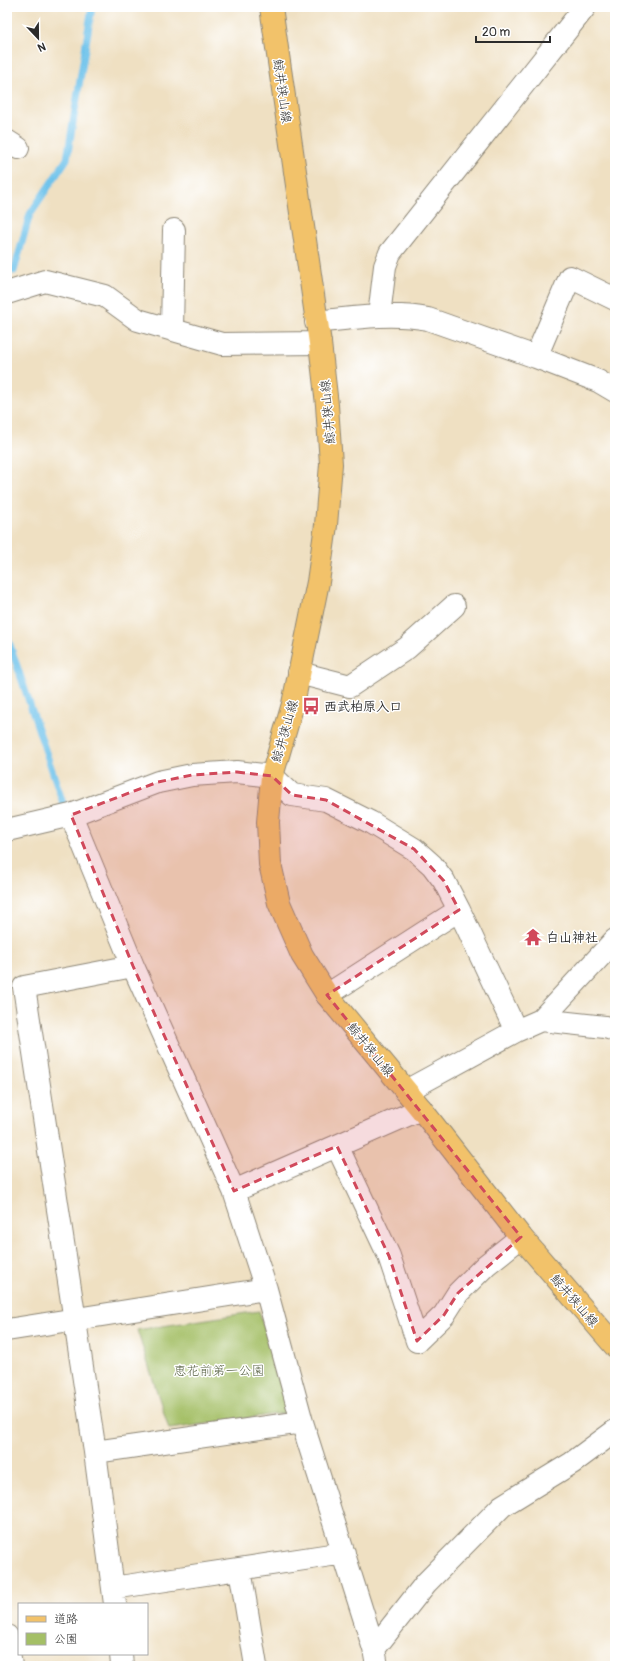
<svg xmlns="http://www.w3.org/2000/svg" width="622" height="1673" viewBox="0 0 622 1673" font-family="Pangolin,'Klee One',sans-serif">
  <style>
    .green { fill: #a4bf66; stroke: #687548 }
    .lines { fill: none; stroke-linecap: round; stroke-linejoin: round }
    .stream { stroke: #6fc3eb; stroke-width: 7 }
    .minor-casing { stroke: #8d8676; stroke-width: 24 }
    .major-casing { stroke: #8d8676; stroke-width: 24 }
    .minor { stroke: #fff; stroke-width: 22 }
    .major { stroke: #f2c26a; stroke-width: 22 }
    .marked { fill: #d1495b; fill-opacity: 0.2; stroke: #d1495b; stroke-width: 3; stroke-dasharray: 8 5; stroke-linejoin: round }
    .labels { text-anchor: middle; stroke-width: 3; stroke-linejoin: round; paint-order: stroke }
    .street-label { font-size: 13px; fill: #2b2b2b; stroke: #fff }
    .poi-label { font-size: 13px; font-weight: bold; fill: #2b2b2b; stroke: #fff; text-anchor: start }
    .park-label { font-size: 13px; fill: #555f40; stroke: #fff }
  </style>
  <rect width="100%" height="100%" fill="#fff"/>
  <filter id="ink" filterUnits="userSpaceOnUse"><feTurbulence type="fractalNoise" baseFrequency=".025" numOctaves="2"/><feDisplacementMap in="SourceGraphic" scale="8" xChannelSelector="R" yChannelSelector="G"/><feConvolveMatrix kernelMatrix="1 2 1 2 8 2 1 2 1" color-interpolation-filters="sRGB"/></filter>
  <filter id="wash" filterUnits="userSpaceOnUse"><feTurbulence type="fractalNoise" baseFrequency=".012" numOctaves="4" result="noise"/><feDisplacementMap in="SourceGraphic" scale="16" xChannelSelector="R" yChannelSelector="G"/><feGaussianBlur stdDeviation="0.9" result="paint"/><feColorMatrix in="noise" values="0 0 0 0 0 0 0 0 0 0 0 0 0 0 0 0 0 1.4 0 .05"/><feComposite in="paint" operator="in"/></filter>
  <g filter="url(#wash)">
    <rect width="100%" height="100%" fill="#efe0c2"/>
    <!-- green -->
    <path class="green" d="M259 1311 291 1412 169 1429 137 1330Z"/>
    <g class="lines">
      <!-- stream -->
      <path class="stream" d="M14 271 30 214 67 159 92 7
        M7 636 63 803"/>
    </g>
  </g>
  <g filter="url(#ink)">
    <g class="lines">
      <!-- minor casing -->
      <g class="minor-casing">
        <path id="minor" d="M7 141 18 148
          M7 293 45 281 105 296 138 320 222 344 320 343
          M379 316 385 266 390 253 585 7
          M316 322C353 318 391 312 428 319L536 357 598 381 615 391
          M172 329 174 230
          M536 357 570 277 615 299
          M299 673 350 686 407 648 454 606
          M71 815 133 966
          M7 830 71 815 158 782 192 775 237 772 272 776 292 795 326 800 370 822 414 849 432 865 444 881 459 910 516 1031
          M327 995 459 910
          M541 1020 605 1027 615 1030
          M406 1091 516 1031 541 1020 615 940
          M337 1146 389 1256 417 1341 444 1315 458 1293 486 1265 521 1237
          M234 1191 421 1109
          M7 1330 266 1289
          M95 1452 302 1422
          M240 1569 256 1666
          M113 1588 344 1553
          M115 1604 95 1452 24 987 133 966 234 1191 266 1289 302 1422 374 1649
          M7 1636 11 1666
          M121 1654 122 1666
          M377 1666 374 1649 426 1583 502 1506 572 1463 615 1431"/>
      </g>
      <!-- major casing -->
      <g class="major-casing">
        <path id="major" d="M271 7 320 343 327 405 331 464 326 525 318 582 293 704 272 776 268 822 270 864 279 903 302 955 327 995 421 1109 521 1237 615 1346"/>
      </g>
      <!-- minor -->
      <use href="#minor" class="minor"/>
      <!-- major -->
      <use href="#major" class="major"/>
    </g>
  </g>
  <!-- marked area -->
  <path class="marked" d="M237 772 272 776 292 795 326 800 414 849 444 881 459 910 327 995 521 1237 458 1293 444 1315 417 1341 389 1256 337 1146 234 1191 133 966 71 815 158 782 192 775Z"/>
  <!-- icons -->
  <defs>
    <g id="bus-bare" transform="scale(1.38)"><path d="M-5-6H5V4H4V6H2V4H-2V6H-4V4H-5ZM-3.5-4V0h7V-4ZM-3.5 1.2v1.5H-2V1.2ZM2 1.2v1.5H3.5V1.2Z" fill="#d1495b" stroke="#fff" stroke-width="2.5" paint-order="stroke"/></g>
    <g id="temple-bare" transform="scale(1.38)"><path d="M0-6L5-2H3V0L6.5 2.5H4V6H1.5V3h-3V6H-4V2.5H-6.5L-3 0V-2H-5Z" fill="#d1495b" stroke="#fff" stroke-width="2.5" paint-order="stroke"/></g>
  </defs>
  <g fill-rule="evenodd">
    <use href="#bus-bare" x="311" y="706"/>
    <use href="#temple-bare" x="533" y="937"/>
  </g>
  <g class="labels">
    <!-- street labels -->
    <g class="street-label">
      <text transform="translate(283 91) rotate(82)" y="5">鯨井狭山線</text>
      <text transform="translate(327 412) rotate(-95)" y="5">鯨井狭山線</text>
      <text transform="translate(284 731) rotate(-74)" y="5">鯨井狭山線</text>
      <text transform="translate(371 1049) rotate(51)" y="5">鯨井狭山線</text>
      <text transform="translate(575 1300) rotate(49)" y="5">鯨井狭山線</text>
    </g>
    <!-- poi labels -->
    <g class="poi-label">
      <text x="324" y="711">西武柏原入口</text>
      <text x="546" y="942">白山神社</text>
    </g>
    <!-- park labels -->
    <g class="park-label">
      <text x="219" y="1375">恵花前第一公園</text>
    </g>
  </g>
  <!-- margin -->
  <rect width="622" height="1673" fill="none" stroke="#fff" stroke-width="24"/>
  <!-- legend -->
  <rect x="18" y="1603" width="130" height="52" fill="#ffffff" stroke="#aaaaaa"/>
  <rect x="26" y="1616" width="20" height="6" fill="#f2c26a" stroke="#aaaaaa"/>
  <text x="54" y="1623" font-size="12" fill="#2b2b2b">道路</text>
  <rect x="26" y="1633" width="20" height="12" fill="#a4bf66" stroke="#aaaaaa"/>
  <text x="54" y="1643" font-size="12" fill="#2b2b2b">公園</text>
  <!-- north arrow -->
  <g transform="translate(38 38) rotate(158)" stroke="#ffffff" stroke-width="3" paint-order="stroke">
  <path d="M0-3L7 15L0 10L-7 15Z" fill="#2b2b2b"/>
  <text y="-6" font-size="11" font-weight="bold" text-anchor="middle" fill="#2b2b2b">N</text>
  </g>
  <!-- scale -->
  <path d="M476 36v6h74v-6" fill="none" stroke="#2b2b2b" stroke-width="2"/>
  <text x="482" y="36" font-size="12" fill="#2b2b2b" stroke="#ffffff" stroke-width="3" paint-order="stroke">20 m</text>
</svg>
